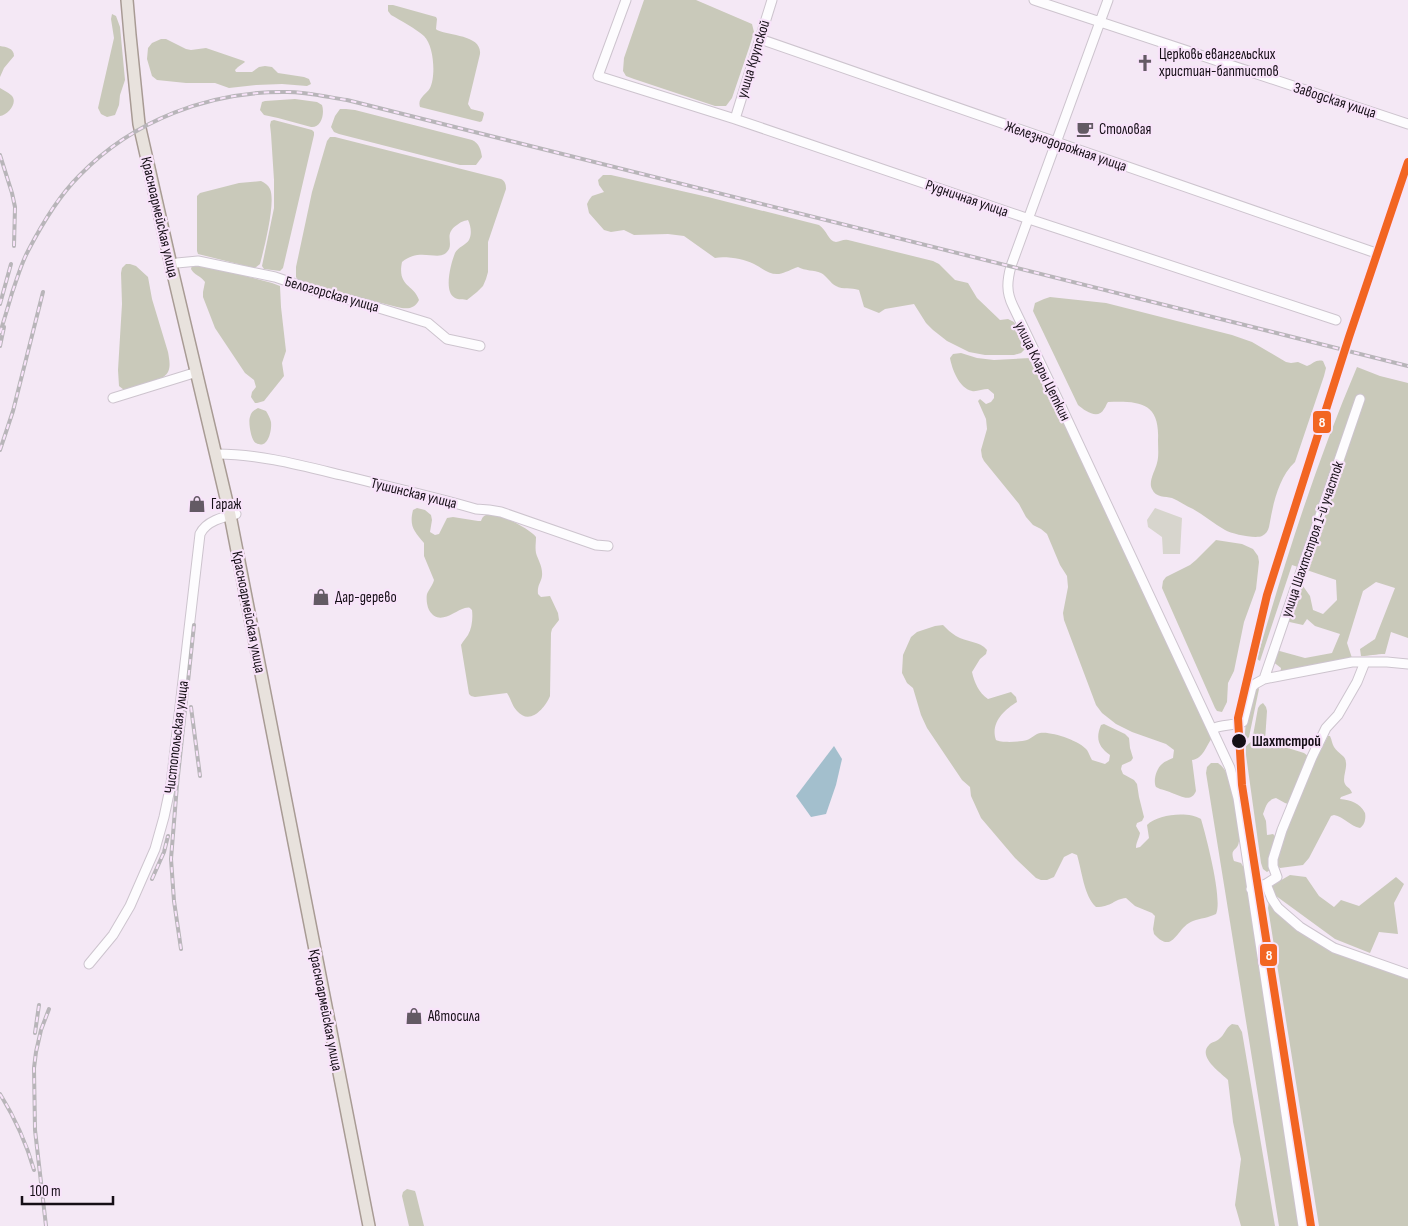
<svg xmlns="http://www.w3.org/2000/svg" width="1408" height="1226" viewBox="0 0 1408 1226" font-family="'Sofia Sans Condensed',sans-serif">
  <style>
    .green { fill: #d7d5cd }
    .forest { fill: #c9c9ba }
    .water { fill: #a3bfcd }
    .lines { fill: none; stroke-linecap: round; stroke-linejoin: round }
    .minor-casing { stroke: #cdc4ce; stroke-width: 11 }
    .major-casing { stroke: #a89b94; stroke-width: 14 }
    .minor { stroke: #fdfcfe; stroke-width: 9 }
    .major { stroke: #e8e2dd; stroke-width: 11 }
    .rail-casing { stroke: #b8b5b9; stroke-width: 4 }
    .rail { stroke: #f8e3fa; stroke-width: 2; stroke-dasharray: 5.5; stroke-linecap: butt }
    .tram-1-casing { stroke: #f8e3fa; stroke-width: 11 }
    .tram-1 { stroke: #f26522; stroke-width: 8 }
    .stop-dot { fill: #150e16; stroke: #f8e3fa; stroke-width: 2 }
    .labels { text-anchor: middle; stroke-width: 4.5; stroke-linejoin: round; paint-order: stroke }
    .poi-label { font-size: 15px; fill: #150e16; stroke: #f8e3fa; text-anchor: start }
    .street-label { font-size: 15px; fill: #150e16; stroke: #f8e3fa }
    .stop-label { font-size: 15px; font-weight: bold; fill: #150e16; stroke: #f8e3fa; text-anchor: start }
    .line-badge { stroke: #f8e3fa; stroke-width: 2 }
    .badge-label { font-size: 14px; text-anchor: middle; font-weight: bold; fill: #fff }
  </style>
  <rect width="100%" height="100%" fill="#f4e8f5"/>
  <!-- green -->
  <path class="green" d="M1155 508 1182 518 1180 554H1163L1162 537 1148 527 1147 520Z"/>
  <!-- forest -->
  <path class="forest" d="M644 0H696L752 24 754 32 749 48 732 98 726 106H715L634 79 626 76 623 71 624 58Z
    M388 5H393L436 17 437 19 436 29 437 30C450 36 482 35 480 54L468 104 471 109 483 112 484 114 482 121 480 122 420 107C417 98 426 95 430 88 436 76 434 46 424 36 416 29 400 20 391 15L388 11Z
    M112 14 116 16 120 27 125 80 120 95 119 105 115 115 107 117 101 114 98 108 114 38 111 19Z
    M161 39H166L186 49 191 50 206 48 244 61 245 62 238 67 235 70 236 72H252L259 67 265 66 272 67 278 73 304 77 309 79 311 84 307 86 282 84 256 85 229 88 215 83H186L157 80 152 76 147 59 148 48 152 43Z
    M0 46C6 47 14 48 14 56L4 68 0 77Z
    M0 88C3 90 8 92 11 95 19 102 8 115 0 116Z
    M295 99 317 102 322 105C325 114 321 128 311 127L278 118 264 115 260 110 262 102 265 101Z
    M340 109H346L355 110 472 140C479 143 481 150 482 157L476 165H460L339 134 334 132 331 127 335 116Z
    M274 120 312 130 314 132V135L283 268 280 271 264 269 262 266 274 208V180L271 134 270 125 271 121Z
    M330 137H335L501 179C505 181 506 184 506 189L488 242V272L486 279 483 286 477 292 467 300C464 299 458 300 455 298 443 292 451 263 455 253 458 247 466 245 469 240 472 234 471 226 468 220 463 221 461 222 457 225 442 235 456 244 446 253 437 261 419 247 402 262 397 287 414 284 419 300 414 310 406 309 397 307L326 289 298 280 296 277V267L312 192 327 141Z
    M603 175H611L708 197 819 225C827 230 828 241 836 242 840 242 843 239 848 240L933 261 939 264 955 280 968 283 977 298 1000 320 1008 319 1014 322 1026 344V348L1021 353 1014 355H985L969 352 947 341 933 330 926 323 914 304 885 309 879 313 864 307 859 290C851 287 843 290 836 286 830 283 827 276 821 273 814 270 805 271 798 267 792 269 785 273 779 274 769 275 762 268 754 264 744 259 726 256 715 258L684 236 668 234 634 235 624 230 611 232 604 230 589 213 587 204 589 200 592 196 604 192 599 185 598 180Z
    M261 181C265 183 268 185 270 189 276 202 264 249 260 264L255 268 250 267 198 254 197 251V196L200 193 239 183Z
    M126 264H130L136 266 148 277 152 299 168 352C169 358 171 366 168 372 162 383 135 387 124 390L119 386 118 370 122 304 121 273 122 268Z
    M199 264 272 283 280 286 281 307 286 351 282 363 284 376 264 401 257 403H255L251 397 252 392 256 387 254 380 245 373 215 328 203 297V292L205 282C201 276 194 275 191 269L192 265Z
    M1050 297 1106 303 1232 335 1252 342 1286 362 1291 363 1298 362 1307 366C1313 364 1316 359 1323 361L1326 368 1324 376 1295 462C1278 478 1273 505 1269 527 1268 531 1266 534 1262 536 1255 539 1232 534 1225 530 1214 524 1204 515 1193 509 1186 506 1179 501 1172 498 1165 496 1156 498 1152 489 1148 482 1155 471 1157 463 1159 456 1158 448 1158 440 1160 402 1139 401 1108 402 1106 404 1106 407 1104 409 1098 420 1085 411 1078 405L1033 311 1035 303 1044 299Z
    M961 353 977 358 994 360 1030 358 1035 362 1157 618 1212 738C1206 746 1203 759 1192 760L1196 791C1191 803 1181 796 1172 793 1168 791 1164 790 1160 789L1156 787C1153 781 1156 769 1162 764 1165 761 1169 760 1173 758L1174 750 1166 744 1132 732 1116 724 1102 713 1096 705 1064 620 1063 613 1068 587 1067 576 1060 565 1047 534 1041 529 1033 525 1026 517 1019 504 984 461 982 457 981 450 987 429 986 419 978 401 980 399 986 404 991 402 994 398V394L988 389C983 389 976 392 972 391 959 388 952 369 950 358L953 354Z
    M1357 367 1380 376 1408 383V638L1391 632 1385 654C1376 654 1370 656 1361 656L1360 649 1375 639 1395 588 1376 582 1363 591 1347 643 1352 658 1280 674 1281 668 1272 661 1276 650 1305 658 1332 653 1340 634 1315 626 1307 619 1303 625 1285 621 1298 579 1310 596 1313 610 1323 614 1337 600 1336 580 1292 565 1260 661 1257 659C1285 560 1317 461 1357 367Z
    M258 408 266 411C268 414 270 418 271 422 272 430 268 450 256 443 251 441 248 421 250 417 251 412 254 410 258 408Z
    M417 508 425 510 431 515 432 520 430 532 435 535 439 534 447 518 453 517 478 521H481C482 518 483 516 486 515 497 511 530 529 536 537 536 543 535 547 536 553 538 560 543 567 542 576 541 583 537 585 538 594L541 597 550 596 558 613 559 620 552 629 551 633 550 696C545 708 530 726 517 711 512 706 511 699 507 693L475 697 471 696 469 694 461 645C463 641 466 638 468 635 472 628 473 618 472 610 469 607 470 607 465 608 454 611 439 627 429 610 427 606 426 599 427 594 429 589 433 585 434 580L424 556V543C414 531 409 526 413 510Z
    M1216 540 1242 544 1253 549 1258 556 1259 562 1256 589 1244 622 1234 671 1228 683 1227 702 1222 712 1217 711 1215 708 1162 588 1163 581 1166 577 1190 565 1196 560Z
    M943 625C947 629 951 633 956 636 966 642 980 641 987 650L986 654 980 659 972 672C974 682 979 693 988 699L1011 692 1016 697 1017 702C1004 710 990 723 996 740 1001 743 1021 742 1027 740 1032 738 1035 734 1040 733 1051 731 1080 741 1087 750 1089 753 1090 757 1092 760L1105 764 1109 761 1110 755C1099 747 1095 739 1101 725L1104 724 1125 734 1129 738 1130 748 1133 758 1131 761 1122 765 1121 769 1123 774 1134 780 1137 784 1139 797 1144 817 1142 821 1137 823 1136 826 1140 833C1139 839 1136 842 1136 848L1140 847 1149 838 1147 825C1158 814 1188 811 1201 819 1206 836 1223 900 1216 914 1208 918 1201 918 1193 921 1176 927 1174 956 1154 934L1153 929 1155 916 1152 913 1135 906 1126 898C1114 899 1112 907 1096 907 1084 896 1082 871 1077 855L1072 853 1064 857 1054 877 1047 880H1041L1036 878 1015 858 981 818 971 796 970 787 962 780 927 728 921 715 913 688 907 683 902 673 903 655 911 637 917 632 935 626Z
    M1258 687 1259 689 1249 737 1247 739 1245 737C1245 725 1249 695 1258 687Z
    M1263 703 1266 707 1267 711 1265 741 1304 753 1308 756 1288 804 1285 803 1276 798C1267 800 1266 806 1263 814L1266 821 1267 835 1273 834 1276 837 1270 870 1267 872 1263 869 1261 863 1246 755V746L1252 741 1258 708 1260 705Z
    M1328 736H1330C1332 740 1332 744 1334 747 1338 754 1346 755 1346 763 1347 769 1342 779 1345 784 1347 788 1350 787 1352 793L1341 797 1340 799C1351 800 1360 803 1365 813 1366 818 1365 825 1360 828 1350 826 1344 817 1334 815L1331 816 1309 858 1303 865 1280 868 1276 865 1283 837 1312 767Z
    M1211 763H1218C1222 766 1225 769 1227 775 1232 787 1240 828 1239 841 1238 852 1229 847 1234 861L1241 863 1244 868 1302 1226H1279L1206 773 1207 767Z
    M1290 875 1306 877 1319 896 1334 907 1341 900 1359 906 1396 877 1404 884 1394 903 1398 934 1379 932 1370 953 1335 939 1272 893 1271 886Z
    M1269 901 1295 927 1408 977V1226H1319L1268 908Z
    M1232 1024 1238 1025 1242 1032 1275 1226H1241L1235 1205 1241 1159 1233 1122 1228 1080C1221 1073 1197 1057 1209 1045 1211 1042 1216 1042 1219 1039 1225 1035 1225 1028 1232 1024Z
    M407 1189 415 1191 416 1194 424 1226H409L402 1196 403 1192Z"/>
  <!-- water -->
  <path class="water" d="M834 746 842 759 836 785 826 814 811 817 796 796Z"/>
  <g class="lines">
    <!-- minor casing -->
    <g class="minor-casing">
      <path id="minor" d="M626 0 598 76 735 119 1029 219 1336 320
        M1034 0 1408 124
        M1108 0 1011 266C1007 281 1006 292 1013 306L1060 404 1230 768 1238 798 1303 1226
        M760 39 1373 252
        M735 119 772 0
        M177 263 198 261 275 277 322 293 369 305 428 323 447 339 480 346
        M113 398 197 372
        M217 454C259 454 300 465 341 475 386 486 432 496 476 509L489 510 501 512 596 545 608 546
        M1264 679 1360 399
        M1212 729C1222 724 1233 726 1243 722L1252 687 1255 684 1264 679 1352 662H1387L1408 664
        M1266 884 1272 899 1278 908 1300 927 1334 948 1408 974
        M1251 889 1266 884 1277 877 1273 866V859L1282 830 1312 757 1326 728 1338 715 1357 682 1365 662
        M89 964 113 935 130 906 155 849 164 817 171 784 200 534C206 521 223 517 236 514"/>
    </g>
    <!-- major casing -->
    <g class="major-casing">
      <path id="major" d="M127 0 130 35 139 124 171 265 230 515 369 1226"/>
    </g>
    <!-- minor -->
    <use href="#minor" class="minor"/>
    <!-- major -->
    <use href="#major" class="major"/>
    <!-- rail casing -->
    <g class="rail-casing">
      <path id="rail" d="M0 155 12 193 15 207 14 246
        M0 304 11 264
        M0 333C4 320 8 307 12 293 17 279 21 264 28 251 42 224 58 197 79 176 133 120 210 91 287 92 307 92 327 97 347 100L1408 366
        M0 346 4 327
        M0 450 13 411 43 292
        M191 707 200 776
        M152 879 164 852 168 836
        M181 949 174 901 171 859 177 785 194 625
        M35 1033 39 1005
        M0 1094C15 1118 26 1142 34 1170
        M46 1226 35 1130 34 1068 36 1052 41 1030 49 1009"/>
    </g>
    <!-- rail -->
    <use href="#rail" class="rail"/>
    <!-- tram-1 casing -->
    <g class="tram-1-casing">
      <path id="tram-1" d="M1311 1226 1242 785 1238 718 1267 595 1349 337 1408 162"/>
    </g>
    <!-- tram-1 -->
    <use href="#tram-1" class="tram-1"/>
  </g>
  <!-- icons -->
  <defs>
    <g id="church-bare" transform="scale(1.35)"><path d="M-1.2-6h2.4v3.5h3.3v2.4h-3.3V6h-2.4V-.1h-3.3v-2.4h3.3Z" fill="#635a64" stroke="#f8e3fa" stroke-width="2.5" paint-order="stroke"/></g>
    <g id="cafe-bare" transform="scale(1.35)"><path d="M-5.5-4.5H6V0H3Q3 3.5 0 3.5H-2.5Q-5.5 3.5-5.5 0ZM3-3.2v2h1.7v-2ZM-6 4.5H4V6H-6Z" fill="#635a64" stroke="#f8e3fa" stroke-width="2.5" paint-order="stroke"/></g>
    <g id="shop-bare" transform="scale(1.35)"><path d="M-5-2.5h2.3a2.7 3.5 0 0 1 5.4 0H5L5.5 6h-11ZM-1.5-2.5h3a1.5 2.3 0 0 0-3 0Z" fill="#635a64" stroke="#f8e3fa" stroke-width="2.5" paint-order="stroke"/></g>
  </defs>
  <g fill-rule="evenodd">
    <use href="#church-bare" x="1145" y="63"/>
    <use href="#cafe-bare" x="1085" y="129"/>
    <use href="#shop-bare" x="197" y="504"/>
    <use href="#shop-bare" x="321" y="597"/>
    <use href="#shop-bare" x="414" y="1016"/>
  </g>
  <!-- markers -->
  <circle class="stop-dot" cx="1239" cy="741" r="8"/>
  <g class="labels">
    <!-- poi labels -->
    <g class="poi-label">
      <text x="1159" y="59">Церковь евангельских<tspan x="1159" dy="17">христиан-баптистов</tspan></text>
      <text x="1099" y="134">Столовая</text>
      <text x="211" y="509">Гараж</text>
      <text x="335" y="602">Дар-дерево</text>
      <text x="428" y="1021">Автосила</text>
    </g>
    <!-- street labels -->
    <g class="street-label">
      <text transform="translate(753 59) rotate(-73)" y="5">улица Крупской</text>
      <text transform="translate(1335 100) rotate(18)" y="5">Заводская улица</text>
      <text transform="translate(1066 146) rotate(19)" y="5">Железнодорожная улица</text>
      <text transform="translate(967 198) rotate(19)" y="5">Рудничная улица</text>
      <text transform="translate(160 217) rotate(77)" y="5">Красноармейская улица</text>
      <text transform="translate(332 294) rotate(16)" y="5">Белогорская улица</text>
      <text transform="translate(1043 371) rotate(64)" y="5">улица Клары Цеткин</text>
      <text transform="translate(414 493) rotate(14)" y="5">Тушинская улица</text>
      <text transform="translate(1312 539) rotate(-71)" y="5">улица Шахтстроя 1-й участок</text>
      <text transform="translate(249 612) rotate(79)" y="5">Красноармейская улица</text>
      <text transform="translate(176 737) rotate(-83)" y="5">Чистопольская улица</text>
      <text transform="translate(326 1010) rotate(79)" y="5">Красноармейская улица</text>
    </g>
    <!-- stop labels -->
    <g class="stop-label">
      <text x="1252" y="746">Шахтстрой</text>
    </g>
  </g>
  <g class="line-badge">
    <rect x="1312" y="410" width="20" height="24" rx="5" fill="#f26522"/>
    <rect x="1259" y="943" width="19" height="24" rx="5" fill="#f26522"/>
  </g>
  <g class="badge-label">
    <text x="1322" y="427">8</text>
    <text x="1269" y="960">8</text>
  </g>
  <!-- scale -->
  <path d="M22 1196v8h91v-8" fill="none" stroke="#150e16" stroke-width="2.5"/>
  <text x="30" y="1196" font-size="15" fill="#150e16" stroke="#f8e3fa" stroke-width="4" paint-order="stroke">100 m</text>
</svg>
